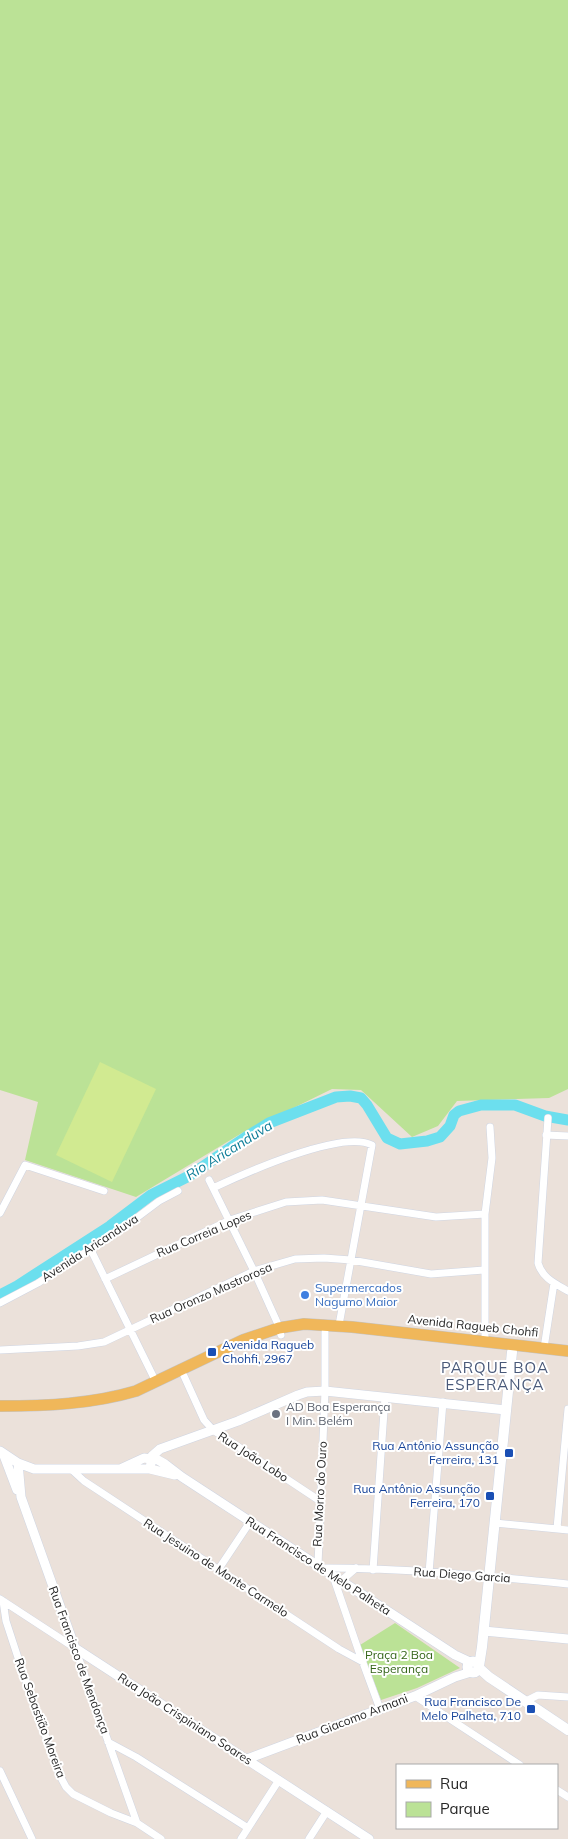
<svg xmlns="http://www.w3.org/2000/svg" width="568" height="1839" viewBox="0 0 568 1839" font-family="Mulish,sans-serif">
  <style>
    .green { fill: #bbe296 }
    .pitch { fill: #d1ea91 }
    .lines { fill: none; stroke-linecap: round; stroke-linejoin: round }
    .river { stroke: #6cdfee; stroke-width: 11 }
    .minor-casing { stroke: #cfd5e2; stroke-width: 8 }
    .tertiary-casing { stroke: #cfd5e2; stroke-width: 10 }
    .secondary-casing { stroke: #cfd5e2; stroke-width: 11 }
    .primary-casing { stroke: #c3c3c3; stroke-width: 12 }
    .minor { stroke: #fff; stroke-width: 7 }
    .tertiary { stroke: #fff; stroke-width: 9 }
    .secondary { stroke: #fff; stroke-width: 10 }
    .primary { stroke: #f0b75a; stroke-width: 11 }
    .shop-dot { fill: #3f7fe0; stroke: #fff; stroke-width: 2 }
    .transit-dot { fill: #1a4fb4; stroke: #fff; stroke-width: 2 }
    .worship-dot { fill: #6b7280; stroke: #fff; stroke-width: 2 }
    .labels { text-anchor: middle; stroke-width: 4; stroke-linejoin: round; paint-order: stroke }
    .street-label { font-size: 12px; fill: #282828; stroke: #fff }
    .shop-label { font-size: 12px; fill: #366cbe; stroke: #fff; text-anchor: start }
    .transit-label { font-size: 12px; fill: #164399; stroke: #fff; text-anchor: end }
    .worship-label { font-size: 12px; fill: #5b616d; stroke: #fff; text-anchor: start }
    .park-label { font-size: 12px; fill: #346519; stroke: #fff }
    .water-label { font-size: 14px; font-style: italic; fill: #0d7d98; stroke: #fff }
    .quarter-label { font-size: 15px; letter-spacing: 1px; fill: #495979; stroke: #fff }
  </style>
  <rect width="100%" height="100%" fill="#ebe1da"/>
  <!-- green -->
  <path class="green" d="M0 0H568V1089L549 1098 457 1101 438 1126 412 1137 361 1090 332 1089 242 1133 136 1197 25 1160 38 1102 0 1090Z
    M395 1623 460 1668 417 1688 381 1700 360 1645Z"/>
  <!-- pitch -->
  <path class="pitch" d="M100 1062 156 1089 112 1182 56 1155Z"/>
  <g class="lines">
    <!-- river -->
    <path class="river" d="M0 1295 17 1286 110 1226 151 1195 189 1176 246 1137 269 1123 336 1097 350 1096 361 1098 367 1105 387 1138 400 1144 427 1141 440 1137 450 1126 454 1115 459 1111 481 1105H515L545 1116 568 1120"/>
    <!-- minor casing -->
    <g class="minor-casing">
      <path id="minor" d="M548 1118 538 1263C542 1278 556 1284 568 1291
        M546 1135 568 1136
        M209 1180 254 1271 277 1322 281 1335
        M213 1188C243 1174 342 1129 372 1145L339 1325
        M0 1213 25 1165 104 1191
        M90 1248 156 1382
        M105 1279 230 1220 286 1202 322 1200 436 1217 485 1214
        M0 1303 38 1283 119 1231 159 1201 178 1191
        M485 1341V1214L492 1158 490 1127
        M544 1348 554 1283
        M0 1350 78 1346 104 1342 254 1271 295 1259 324 1258 351 1260 431 1274 484 1270
        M184 1376 204 1420 213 1430 320 1501
        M72 1470 84 1481 339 1649 363 1662
        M495 1523 568 1530
        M557 1528 568 1409
        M318 1565 325 1391V1332
        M322 1568C404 1568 486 1576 568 1584
        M218 1570 250 1522
        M373 1570 385 1397
        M429 1573 443 1402
        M333 1576 359 1652 380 1709
        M341 1581 356 1568
        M0 1599 75 1648 137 1823
        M3 1601 6 1621 22 1670 59 1774 66 1787 73 1794 111 1813 137 1823 161 1839
        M415 1696 520 1765
        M526 1701 538 1695 568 1697
        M108 1742 136 1757 248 1828
        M0 1771 32 1839
        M557 1790 568 1797
        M241 1839 279 1780
        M309 1839 327 1811"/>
    </g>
    <!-- tertiary casing -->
    <g class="tertiary-casing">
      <path id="tertiary" d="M0 1451 18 1463 34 1469H150L175 1475
        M3 1453 17 1490
        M18 1463 21 1497 75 1648 369 1839
        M120 1469 144 1458 158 1460 165 1464 182 1477 455 1655 470 1662
        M150 1469 152 1456 160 1449 238 1421 298 1395 307 1392 325 1391 506 1410
        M484 1631 568 1639
        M247 1759 415 1696 455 1677 471 1672"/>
    </g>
    <!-- secondary casing -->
    <g class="secondary-casing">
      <path id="secondary" d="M467.5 1667a5.5 5.5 0 1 1 11 0a5.5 5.5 0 1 1-11 0Z
        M479 1666 482 1647 512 1352
        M479 1668 489 1677 568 1730"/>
    </g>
    <!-- primary casing -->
    <g class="primary-casing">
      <path id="primary" d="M0 1406C46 1406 92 1404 136 1391L243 1340 279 1328 304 1324 352 1327 568 1351"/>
    </g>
    <!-- minor -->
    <use href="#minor" class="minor"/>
    <!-- tertiary -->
    <use href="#tertiary" class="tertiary"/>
    <!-- secondary -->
    <use href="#secondary" class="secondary"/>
    <!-- primary -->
    <use href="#primary" class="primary"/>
  </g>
  <!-- markers -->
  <circle class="shop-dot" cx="305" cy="1295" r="5"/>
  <g class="transit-dot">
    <rect x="207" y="1347" width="10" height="10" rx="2.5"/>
    <rect x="504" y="1448" width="10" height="10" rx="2.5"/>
    <rect x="485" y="1491" width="10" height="10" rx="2.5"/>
    <rect x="526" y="1704" width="10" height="10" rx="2.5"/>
  </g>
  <circle class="worship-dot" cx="276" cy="1414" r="5"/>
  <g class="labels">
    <!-- street labels -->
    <g class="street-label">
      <text transform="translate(204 1234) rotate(-23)" y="4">Rua Correia Lopes</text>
      <text transform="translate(90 1248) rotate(-33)" y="4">Avenida Aricanduva</text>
      <text transform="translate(211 1293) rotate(-24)" y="4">Rua Oronzo Mastrorosa</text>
      <text transform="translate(473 1326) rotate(6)" y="4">Avenida Ragueb Chohfi</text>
      <text transform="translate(253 1457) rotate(33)" y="4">Rua João Lobo</text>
      <text transform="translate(320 1494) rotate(-87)" y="4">Rua Morro do Ouro</text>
      <text transform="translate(318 1566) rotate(33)" y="4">Rua Francisco de Melo Palheta</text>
      <text transform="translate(216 1568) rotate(33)" y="4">Rua Jesuino de Monte Carmelo</text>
      <text transform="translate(462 1575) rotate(4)" y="4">Rua Diego Garcia</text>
      <text transform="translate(79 1660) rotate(70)" y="4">Rua Francisco de Mendonça</text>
      <text transform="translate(40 1718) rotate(70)" y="4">Rua Sebastião Moreira</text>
      <text transform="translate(185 1719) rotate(33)" y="4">Rua João Crispiniano Soares</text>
      <text transform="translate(352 1719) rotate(-21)" y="4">Rua Giacomo Armani</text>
    </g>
    <!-- shop labels -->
    <g class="shop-label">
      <text x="315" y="1292">Supermercados<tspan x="315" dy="14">Nagumo Maior</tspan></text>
    </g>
    <!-- transit labels -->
    <g class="transit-label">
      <text x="222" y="1349" text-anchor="start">Avenida Ragueb<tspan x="222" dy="14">Chohfi, 2967</tspan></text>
      <text x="499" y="1450">Rua Antônio Assunção<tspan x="499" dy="14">Ferreira, 131</tspan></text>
      <text x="480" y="1493">Rua Antônio Assunção<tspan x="480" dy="14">Ferreira, 170</tspan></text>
      <text x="521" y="1706">Rua Francisco De<tspan x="521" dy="14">Melo Palheta, 710</tspan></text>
    </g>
    <!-- worship labels -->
    <g class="worship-label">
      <text x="286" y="1411">AD Boa Esperança<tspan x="286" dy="14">I Min. Belém</tspan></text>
    </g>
    <!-- park labels -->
    <g class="park-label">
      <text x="399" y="1659">Praça 2 Boa<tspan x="399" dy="14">Esperança</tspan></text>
    </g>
    <!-- water labels -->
    <g class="water-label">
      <text transform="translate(229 1150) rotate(-32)" y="5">Rio Aricanduva</text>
    </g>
    <!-- quarter labels -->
    <g class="quarter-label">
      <text x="495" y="1373">PARQUE BOA<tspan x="495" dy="17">ESPERANÇA</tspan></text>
    </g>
  </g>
  <!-- legend -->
  <rect x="396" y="1764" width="162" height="65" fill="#ffffff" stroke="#a9a9a9"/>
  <rect x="406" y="1780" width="25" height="8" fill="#f0b75a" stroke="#a9a9a9"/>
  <text x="440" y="1789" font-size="15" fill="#282828">Rua</text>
  <rect x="406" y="1802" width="25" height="15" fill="#bbe296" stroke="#a9a9a9"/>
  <text x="440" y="1814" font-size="15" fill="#282828">Parque</text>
</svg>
